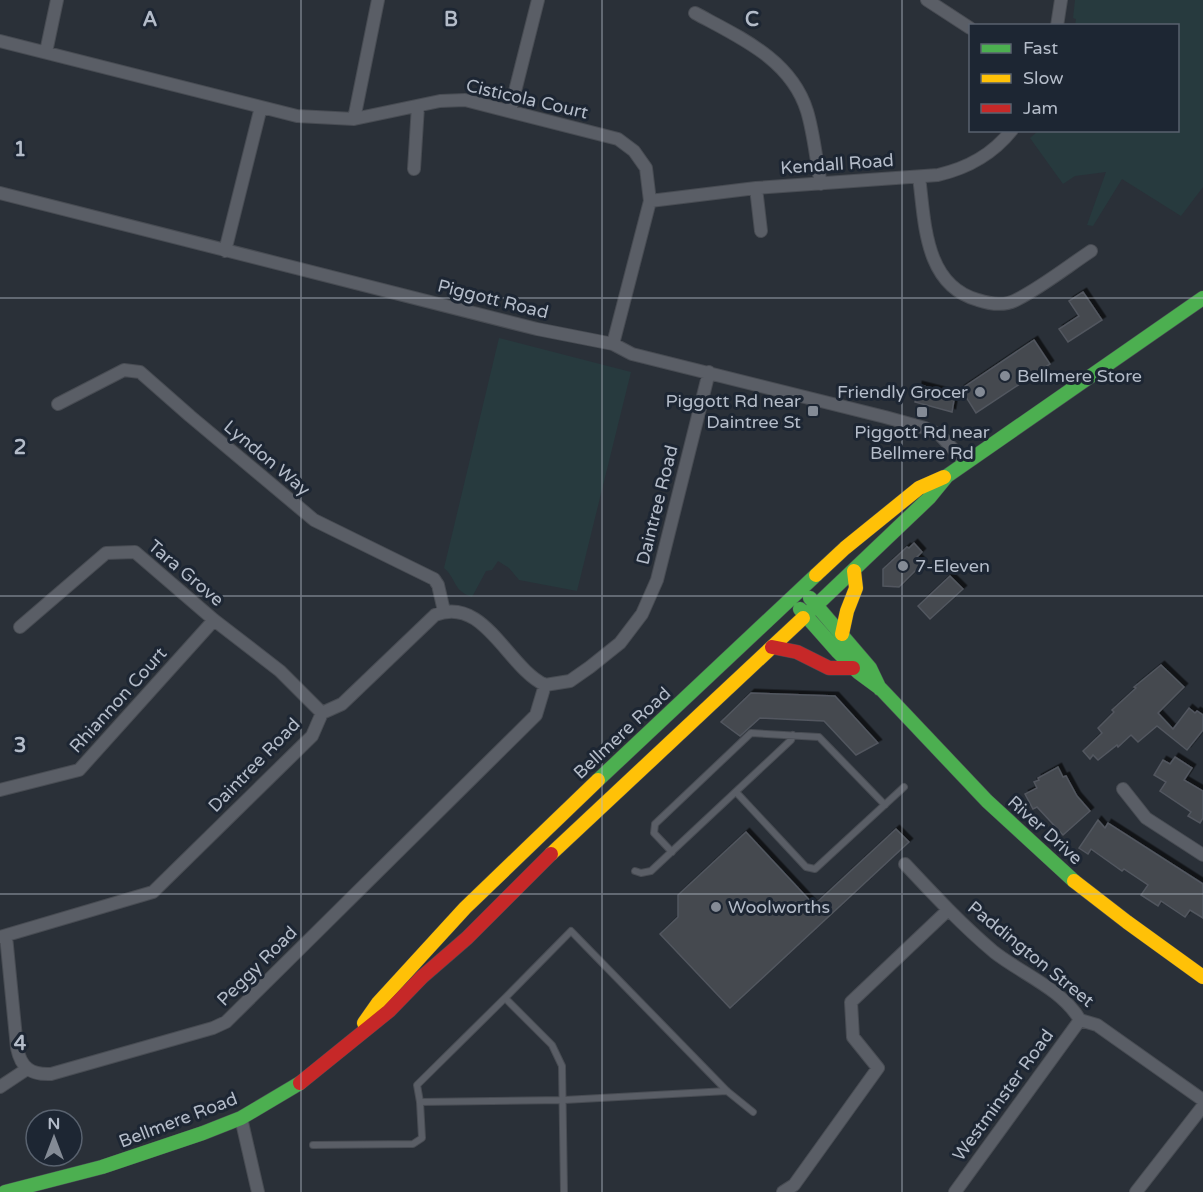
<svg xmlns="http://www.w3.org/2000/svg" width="1203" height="1192" viewBox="0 0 1203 1192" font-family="'Varela Round',sans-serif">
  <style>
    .green { fill: #273a3e }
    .building { fill: #444950; stroke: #52575f; stroke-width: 1.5; filter: url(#shadow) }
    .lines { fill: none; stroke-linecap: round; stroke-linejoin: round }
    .lane-casing { stroke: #484c53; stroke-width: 8 }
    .street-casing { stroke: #484c53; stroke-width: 14 }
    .fast-casing { stroke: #484c53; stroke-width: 15 }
    .slow-casing { stroke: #484c53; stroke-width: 15 }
    .jam-casing { stroke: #484c53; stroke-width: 15 }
    .lane { stroke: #5a5e66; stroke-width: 6 }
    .street { stroke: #5a5e66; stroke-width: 12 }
    .fast { stroke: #4caf50; stroke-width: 14 }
    .slow { stroke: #ffc107; stroke-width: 14 }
    .jam { stroke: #c62828; stroke-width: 14 }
    .grid { fill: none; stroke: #b4bcc9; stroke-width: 1.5; stroke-opacity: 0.55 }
    .poi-dot { fill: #848b96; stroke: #1d2633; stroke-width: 2 }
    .labels { text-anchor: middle; stroke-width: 6; stroke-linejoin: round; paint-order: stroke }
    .street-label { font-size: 18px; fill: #b4bcc9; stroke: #1d2633 }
    .poi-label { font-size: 18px; fill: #b4bcc9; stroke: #1d2633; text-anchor: start }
    .grid-label { font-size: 20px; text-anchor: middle; font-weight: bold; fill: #b4bcc9; stroke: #1d2633; stroke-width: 6; stroke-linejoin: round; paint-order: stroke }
  </style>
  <defs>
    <filter id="shadow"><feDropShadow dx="3.5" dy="-3.5" stdDeviation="0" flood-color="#0009"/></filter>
  </defs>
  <rect width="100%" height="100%" fill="#2a3038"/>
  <!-- green -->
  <path class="green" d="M1075 0H1203V187L1181 216 1122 179 1093 226 1087 225 1106 172 1075 176 1063 184 1030 138 1038 131 1178 130V26L1075 25 1076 19 1073 18Z
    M499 338 631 372 577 591 519 580 509 568 498 561 492 570 486 571 472 597C452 590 457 579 444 568Z"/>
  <!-- building -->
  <path class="building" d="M1083 292 1102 320 1068 342 1059 329 1079 316 1069 301Z
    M1034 340 1050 364 976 413 961 389Z
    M919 385 955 394 952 412 915 402Z
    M914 543 922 552 917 557 923 563 899 587 883 586V569L907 547 909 548Z
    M950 576 963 589 930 619 918 606Z
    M1161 665 1184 687 1158 713 1173 729 1189 708 1195 713 1197 711 1203 715V730L1187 750 1157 726 1138 742 1131 735 1118 747 1117 745 1098 760 1093 755 1090 759 1083 751 1102 733 1098 728 1114 712 1112 710 1136 688 1134 687Z
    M751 693 835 696 878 743 856 755 824 721 760 718 740 736 721 722Z
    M1175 757 1192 768 1184 780 1203 791V818L1200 823 1188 816 1191 812 1160 791 1166 782 1154 775 1163 760 1170 764Z
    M1058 767 1063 777 1066 776 1077 796 1090 811 1063 835 1037 807 1033 809 1025 794 1037 788 1034 782 1039 780 1038 778Z
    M1098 820 1105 828 1108 823 1203 884V918L1190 910 1185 917 1161 901 1158 906 1141 895 1148 885 1124 869 1122 871 1091 849 1088 854 1079 848Z
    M896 829 909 842 730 1008 660 934 678 917V895L746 832 814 905Z"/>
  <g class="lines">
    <!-- lane casing -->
    <g class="lane-casing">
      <path id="lane" d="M736 792 806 867 815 869 904 787
        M672 852 654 833 655 824 751 733 819 737 885 805
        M635 871 641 873 651 871 791 740 793 735
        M420 1102 417 1085 505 998
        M313 1145 413 1144 422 1138 420 1102 564 1100 727 1091
        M564 1192 562 1066 552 1045 505 998 571 931 727 1091 753 1112"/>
    </g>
    <!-- street casing -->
    <g class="street-casing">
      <path id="street" d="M927 0 970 28
        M695 13C739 37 791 59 807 111 814 134 816 160 821 184
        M1057 26 1061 0
        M0 41 297 116 354 119 440 101 465 100 618 139 634 151 646 168 650 201 613 344
        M46 52 57 0
        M510 111 538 0
        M354 119 378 0
        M414 169 418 106
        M919 177C925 222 924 285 978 300 990 304 1006 306 1018 299 1043 286 1067 267 1091 251
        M756 188 761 231
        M0 193 537 329 613 344 632 354 885 417 925 428 940 435 965 462
        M650 201 756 188 938 175C968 168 992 155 1012 130
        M225 251 261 107
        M58 404 124 370 140 372 190 416 314 520 434 579 438 585 444 611
        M20 627 106 553 135 552 214 620 280 671 322 713
        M1123 789 1146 818 1203 855
        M0 790 79 770 214 620
        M905 864C934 895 962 925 994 952 1022 974 1062 989 1080 1020L1097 1025 1203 1100
        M6 936 17 1048C21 1068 31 1075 51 1074L213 1028 226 1022 536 715 545 685
        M0 937 153 892 312 736 322 713 342 704 435 615C484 595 507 667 545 685L570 681 590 667 620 643 642 614 657 580 709 372
        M0 1087 27 1069
        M241 1118 258 1192
        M783 1192 794 1185 878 1068 853 1037 851 1002 948 910
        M955 1192 1080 1020
        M1136 1192 1203 1106"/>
    </g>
    <!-- fast casing -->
    <g class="fast-casing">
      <path id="fast" d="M810 598 870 668 880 689
        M800 609 838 652 858 672 881 689 987 801 1074 881
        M803 618 929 498 947 476 1203 298
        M598 780 816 575
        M5 1192 102 1167 203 1133 241 1118 300 1083"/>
    </g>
    <!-- slow casing -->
    <g class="slow-casing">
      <path id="slow" d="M816 575 845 548 919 488 944 477
        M842 634 847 611 856 588 854 571
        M551 854 803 618
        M1074 881 1127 922 1203 977
        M364 1023 378 1003 465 908 598 780"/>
    </g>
    <!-- jam casing -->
    <g class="jam-casing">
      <path id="jam" d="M772 647 797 652 829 668H853
        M300 1083 389 1011 422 977 467 938 551 854"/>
    </g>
    <!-- lane -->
    <use href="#lane" class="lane"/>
    <!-- street -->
    <use href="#street" class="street"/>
    <!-- fast -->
    <use href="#fast" class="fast"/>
    <!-- slow -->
    <use href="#slow" class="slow"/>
    <!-- jam -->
    <use href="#jam" class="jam"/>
  </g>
  <!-- grid -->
  <path class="grid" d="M301 0V1192M602 0V1192M902 0V1192M0 298H1203M0 596H1203M0 894H1203"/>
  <!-- markers -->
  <g class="poi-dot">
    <circle cx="1005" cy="376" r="6"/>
    <circle cx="980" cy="392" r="6"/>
    <rect x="807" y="405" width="12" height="12" rx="3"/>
    <rect x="916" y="406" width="12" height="12" rx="3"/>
    <circle cx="903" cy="566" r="6"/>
    <circle cx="716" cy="907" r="6"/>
  </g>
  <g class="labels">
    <!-- street labels -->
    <g class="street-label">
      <text transform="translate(527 99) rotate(13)" y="6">Cisticola Court</text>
      <text transform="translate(837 164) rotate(-4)" y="6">Kendall Road</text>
      <text transform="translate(493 299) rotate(14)" y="6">Piggott Road</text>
      <text transform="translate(267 458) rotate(40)" y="6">Lyndon Way</text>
      <text transform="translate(657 505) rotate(-76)" y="6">Daintree Road</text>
      <text transform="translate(186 573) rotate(40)" y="6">Tara Grove</text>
      <text transform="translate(118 700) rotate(-48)" y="6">Rhiannon Court</text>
      <text transform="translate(622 733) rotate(-43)" y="6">Bellmere Road</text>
      <text transform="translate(254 765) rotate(-46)" y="6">Daintree Road</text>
      <text transform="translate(1045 830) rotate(42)" y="6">River Drive</text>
      <text transform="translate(1031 954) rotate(39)" y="6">Paddington Street</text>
      <text transform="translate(257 966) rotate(-45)" y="6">Peggy Road</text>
      <text transform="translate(1003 1095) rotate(-54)" y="6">Westminster Road</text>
      <text transform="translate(178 1120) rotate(-21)" y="6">Bellmere Road</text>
    </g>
    <!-- poi labels -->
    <g class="poi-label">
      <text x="1017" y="382">Bellmere Store</text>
      <text x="968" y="398" text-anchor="end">Friendly Grocer</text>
      <text x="801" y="407" text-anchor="end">Piggott Rd near<tspan x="801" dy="21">Daintree St</tspan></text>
      <text x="922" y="438" text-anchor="middle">Piggott Rd near<tspan x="922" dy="21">Bellmere Rd</tspan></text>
      <text x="915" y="572">7-Eleven</text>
      <text x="728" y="913">Woolworths</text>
    </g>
  </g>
  <g class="grid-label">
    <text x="150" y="26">A</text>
    <text x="451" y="26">B</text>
    <text x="752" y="26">C</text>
    <text x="20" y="156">1</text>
    <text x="20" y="454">2</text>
    <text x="20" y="752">3</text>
    <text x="20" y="1050">4</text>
  </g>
  <!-- legend -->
  <rect x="969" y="24" width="210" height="108" fill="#1d2633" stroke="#59626f" stroke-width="1.5"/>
  <rect x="981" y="44" width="30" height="9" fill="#4caf50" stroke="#59626f" stroke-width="1.5"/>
  <text x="1023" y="54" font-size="18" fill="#b4bcc9">Fast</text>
  <rect x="981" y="74" width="30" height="9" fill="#ffc107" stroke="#59626f" stroke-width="1.5"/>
  <text x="1023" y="84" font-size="18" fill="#b4bcc9">Slow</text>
  <rect x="981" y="104" width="30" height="9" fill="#c62828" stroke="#59626f" stroke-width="1.5"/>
  <text x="1023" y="114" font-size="18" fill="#b4bcc9">Jam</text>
  <!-- north arrow -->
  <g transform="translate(54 1138)"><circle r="28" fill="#1d2633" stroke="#59626f" stroke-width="1.5"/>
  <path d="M0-4.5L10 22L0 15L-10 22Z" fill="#848b96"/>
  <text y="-9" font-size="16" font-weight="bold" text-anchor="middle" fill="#b4bcc9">N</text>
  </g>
</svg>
